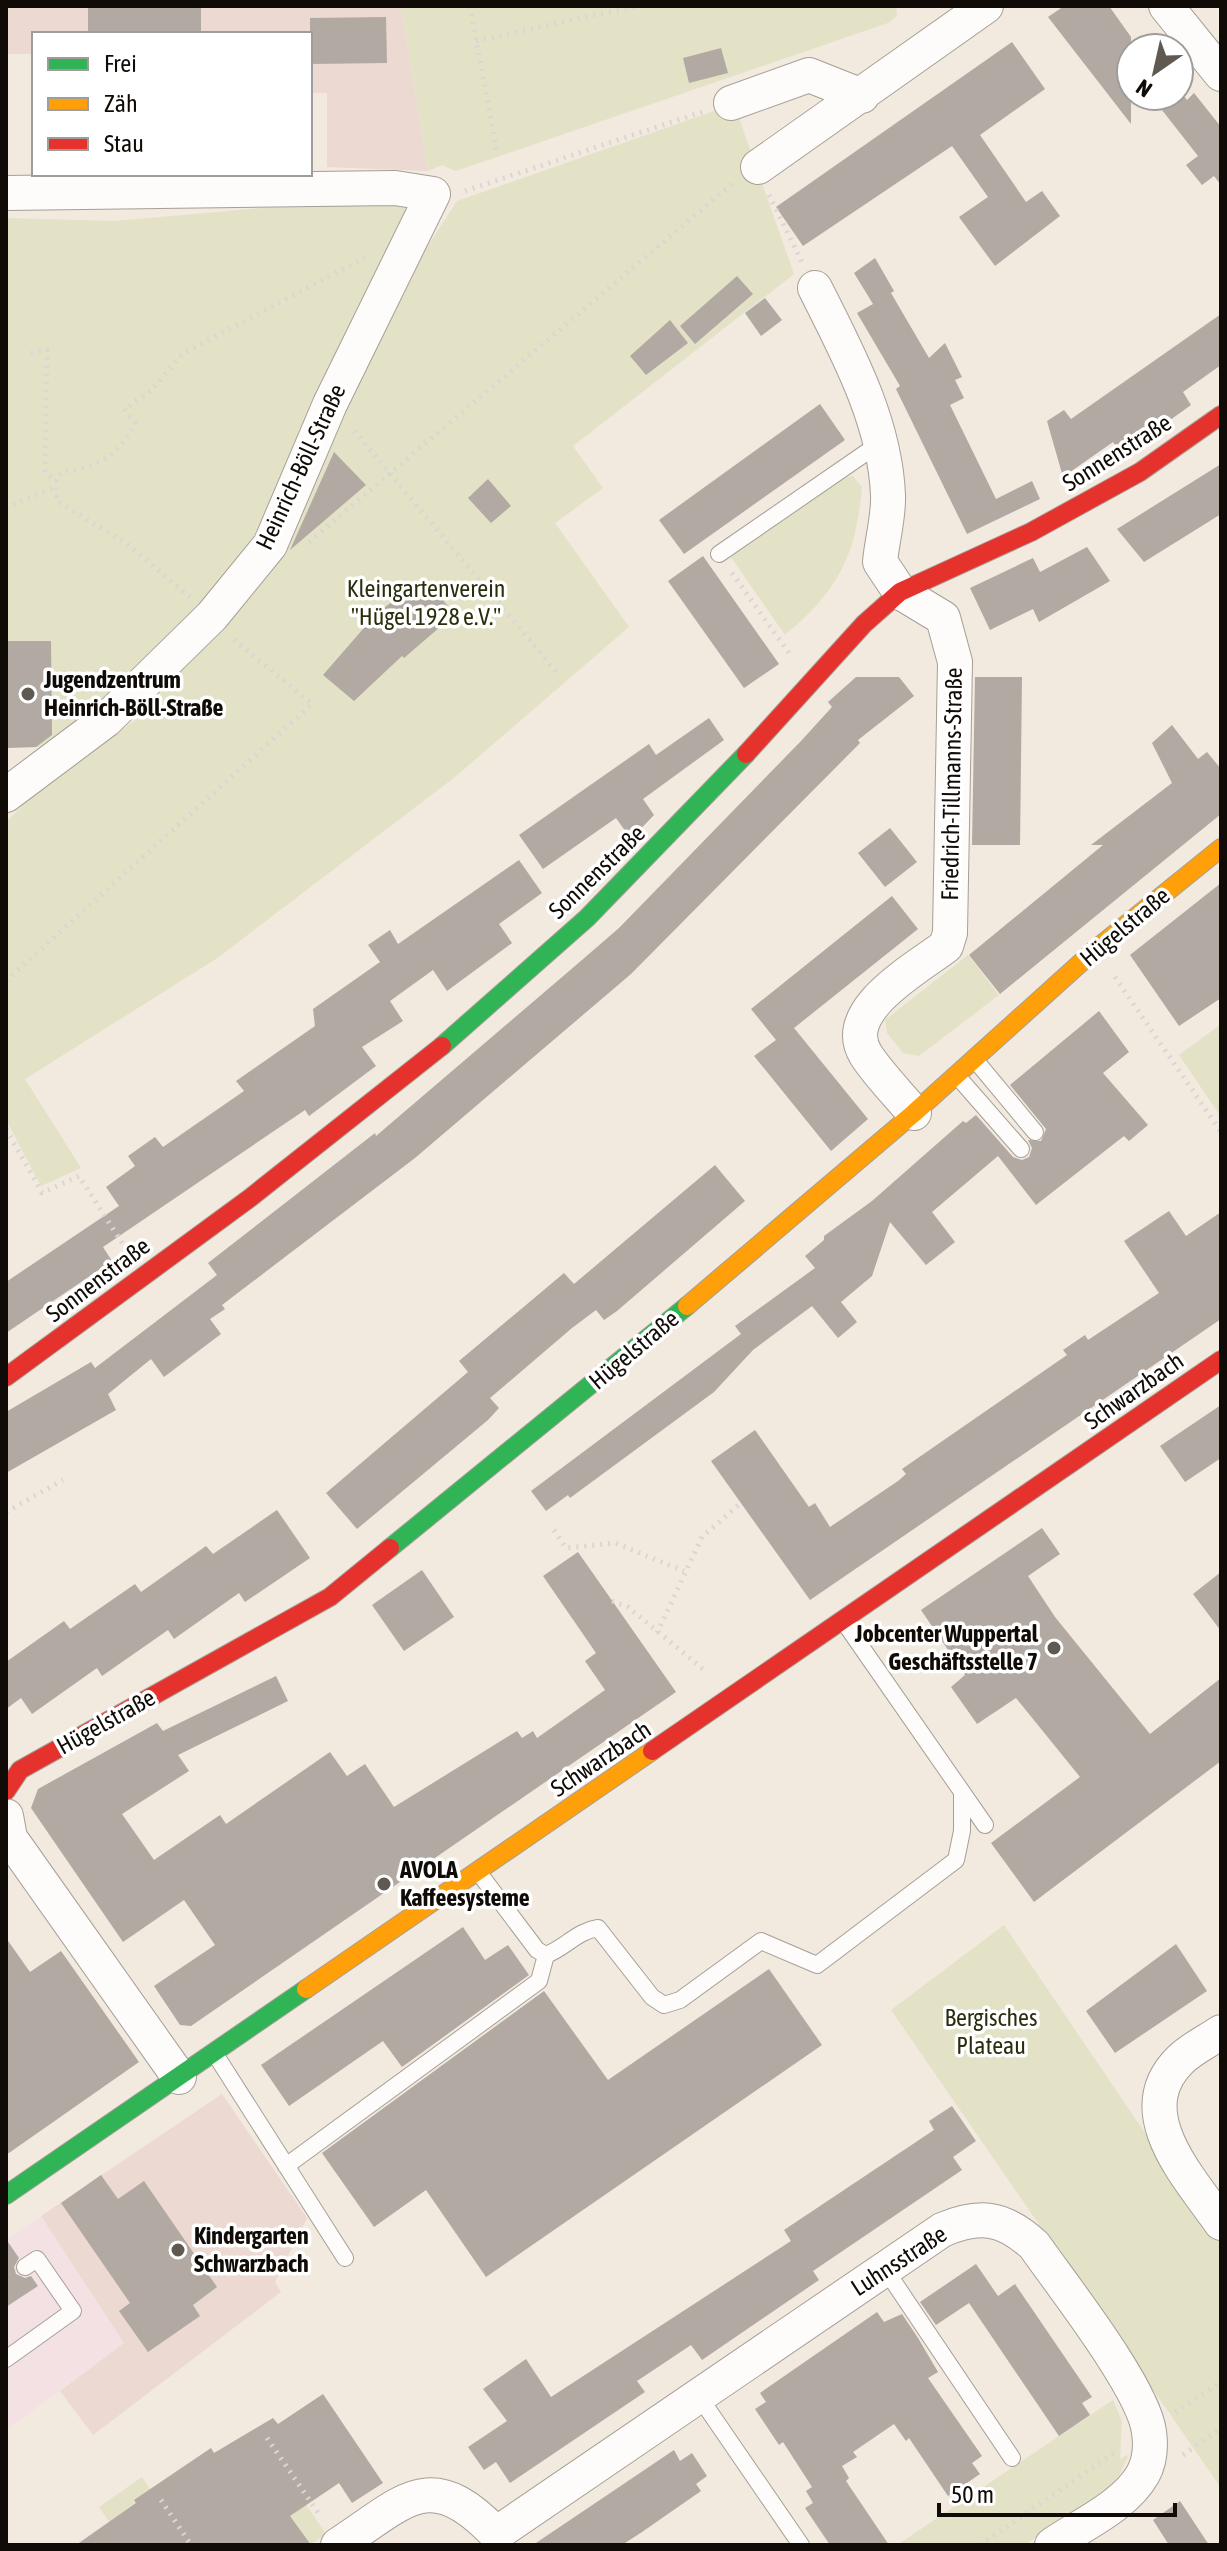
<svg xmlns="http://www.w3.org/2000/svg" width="1227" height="2551" viewBox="0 0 1227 2551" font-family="'Asap Condensed',sans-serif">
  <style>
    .commercial { fill: #f3e1e3 }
    .education { fill: #ebd9d2 }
    .green { fill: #e3e2c6 }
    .building { fill: #b1a9a2 }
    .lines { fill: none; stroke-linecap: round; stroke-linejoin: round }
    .lane-casing { stroke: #a59f97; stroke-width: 18 }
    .street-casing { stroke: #a59f97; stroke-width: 36 }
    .fast-casing { stroke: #a59f97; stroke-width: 20 }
    .slow-casing { stroke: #a59f97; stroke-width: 20 }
    .jam-casing { stroke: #a59f97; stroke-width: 20 }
    .path { stroke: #d9d6d3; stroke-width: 5; stroke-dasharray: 2 6; stroke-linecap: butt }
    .lane { stroke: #fdfcfa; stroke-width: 16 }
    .street { stroke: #fdfcfa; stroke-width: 34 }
    .fast { stroke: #30b455; stroke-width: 18 }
    .slow { stroke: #ff9f0a; stroke-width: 18 }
    .jam { stroke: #e5322d; stroke-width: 18 }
    .poi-dot { fill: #5f5952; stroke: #fff; stroke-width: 3 }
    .labels { text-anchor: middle; stroke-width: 7; stroke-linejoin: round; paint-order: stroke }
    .street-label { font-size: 24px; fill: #100b06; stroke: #fff }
    .park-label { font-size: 24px; fill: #2b2e0c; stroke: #fff }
    .poi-label { font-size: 24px; font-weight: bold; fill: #100b06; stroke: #fff; text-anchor: start }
  </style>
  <rect width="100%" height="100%" fill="#f2e9df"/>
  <!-- commercial -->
  <path class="commercial" d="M41 2216 124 2343 6 2430V2240Z"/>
  <!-- education -->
  <path class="education" d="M6 6H401L428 171 327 167V93H310V34H34V54H6Z
    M222 2094 307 2218 275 2282 281 2292 93 2435 60 2391 124 2343 41 2216Z"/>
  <!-- green -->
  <path class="green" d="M401 6H896L897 16 888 23 462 169 455 171 442 165 428 171Z
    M734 104 794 274 573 446 603 488 555 523 629 627 455 777 216 959 25 1079 81 1168 41 1186 6 1120V822L48 780 137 719 218 630 347 406 412 270 457 201Z
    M398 196 409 217 267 527 233 577 52 747 6 748V218L115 221Z
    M853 476 862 487C856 556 838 591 785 635L731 557 844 478Z
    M968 955 999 995 919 1056 903 1053 887 1033 885 1020Z
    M1221 1024V1117L1179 1055Z
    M1004 1925 1221 2245V2488L891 2010Z
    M1113 2400 1122 2421 1120 2459 1129 2454 1120 2474 1107 2489 1025 2545H897Z
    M142 2477 187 2545H125L99 2507Z
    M291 2482 326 2534 310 2545 273 2522Z"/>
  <!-- building -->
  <path class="building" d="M93 6H201V34H88V8Z
    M1064 6H1109L1131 37V124L1048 17Z
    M386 17 387 63 310 64V18Z
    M1012 42 1045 89 980 135 1026 202 1042 191 1060 216 995 266 959 217 988 197 952 146 803 246 776 207Z
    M721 48 728 73 689 83 683 58Z
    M1194 93 1221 127V185L1214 176 1202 185 1186 165 1198 156 1151 96H1184L1187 100Z
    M875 258 894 291 886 296 891 293 929 358 945 343 962 377 955 380 964 398 950 405 996 499 1032 481 1040 499 967 534 896 389 900 386 857 313 873 304 854 273Z
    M737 276 753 294 695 344 680 326Z
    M765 298 782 320 761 336 745 313Z
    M1221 314V365L1183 392 1191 405 1127 451 1121 454 1113 442 1063 477 1047 421 1064 410 1071 419Z
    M670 320 688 343 646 375 630 356Z
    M820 404 845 440 684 554 659 520Z
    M334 452 366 485 290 550Z
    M1221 464V514L1144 562 1117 529Z
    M488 479 511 506 491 523 468 498Z
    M1087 547 1110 581 1039 622 1033 609 990 630 970 588 1033 558 1040 572Z
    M703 556 779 664 744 688 668 581Z
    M423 578 455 614 404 658 402 656 354 701 323 675 376 614Z
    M6 641H51L52 735 36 747 6 748Z
    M856 677H899L914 696 858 740 860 743 631 974 415 1158 222 1305 225 1309 210 1319 221 1334 164 1377 151 1359 108 1394 116 1410 6 1473V1412L91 1362 95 1368 217 1275 208 1263 375 1133 376 1136 575 966 619 928 801 741 832 707 828 702Z
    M975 677H1022L1020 845H972Z
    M709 718 724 740 643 799 654 815 631 839 616 818 543 869 519 835 649 744 656 755Z
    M1172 725 1198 759 1207 752 1221 769V814L1000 994 969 955 1103 845H1091L1172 783 1152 743Z
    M890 828 917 862 885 887 858 853Z
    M519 860 542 893 499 924 512 943 447 991 433 970 390 1001 403 1021 362 1047 376 1066 309 1116 305 1110 103 1247 112 1261 6 1333V1282L119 1206 106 1187 135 1166 128 1156 155 1137 163 1147 244 1091 236 1081 315 1026 313 1009 380 962 368 945 390 930 398 944Z
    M1221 883V998L1179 1026 1130 955Z
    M892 896 918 929 794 1028 868 1119 831 1151 754 1056 776 1040 751 1009Z
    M1099 1011 1129 1052 1103 1073 1148 1125 1129 1141 1124 1136 1036 1205 998 1156 932 1212 955 1242 926 1265 890 1222 872 1276 841 1302 857 1322 838 1338 812 1306 753 1350 714 1392 570 1498 568 1495 546 1511 531 1491 741 1334 735 1326 815 1268 805 1256 824 1240V1236L872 1201 963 1121 966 1123 976 1115 1013 1157 1022 1160 1029 1157 1032 1148 1028 1140 1041 1141 1046 1129 1010 1085Z
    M715 1165 745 1201 617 1311 604 1320 596 1310 572 1328 490 1398 499 1408 488 1420 357 1529 326 1493 468 1372 459 1361 526 1305 564 1273 574 1284Z
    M1169 1211 1186 1236 1221 1212V1319L810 1600 711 1461 755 1430 809 1507 815 1503 830 1527 898 1481 906 1474 902 1469 1067 1355 1063 1350 1085 1335 1088 1340 1159 1293 1124 1241Z
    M1221 1405V1458L1185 1482 1160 1446Z
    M277 1510 310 1558 245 1602 239 1593 174 1639 168 1630 102 1676 97 1668 32 1714 21 1698 6 1709V1662L64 1621 70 1629 135 1584 141 1592 206 1546 213 1554Z
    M1042 1528 1060 1554 1028 1576 1055 1617 1150 1734 1221 1678V1761L1034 1902 991 1843 1080 1777 1016 1698 977 1724 951 1687 965 1675 921 1610Z
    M578 1552 676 1692 191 2026 180 2025 154 1986 215 1945 184 1900 123 1942 31 1808 38 1789 157 1723 163 1731 276 1676 288 1701 178 1755 189 1771 122 1814 154 1860 220 1815 226 1824 330 1752 347 1776 365 1764 394 1807 517 1731 522 1738 533 1731 537 1738 605 1690 585 1661 596 1653 543 1576Z
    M422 1570 454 1617 404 1651 372 1605Z
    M1221 1572V1631L1193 1594Z
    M463 1927 485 1960 508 1945 529 1975 402 2067 383 2041 289 2106 261 2065Z
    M6 1938 30 1972 61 1951 139 2062 6 2155Z
    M1176 1944 1207 1991 1115 2053 1086 2011Z
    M769 1969 822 2045 486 2277 426 2190 374 2227 322 2153 544 1991 608 2080Z
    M952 2106 976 2141 953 2157 962 2170 813 2271 819 2280 702 2360 691 2345 637 2381 645 2392 510 2483 496 2462 484 2470 468 2447 507 2421 483 2389 526 2359 551 2397 791 2241 784 2230 934 2130 929 2121Z
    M101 2175 118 2199 144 2181 217 2287 193 2305 200 2316 148 2352 119 2311 130 2303 61 2203Z
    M6 2239 19 2258 14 2267 16 2274 25 2278 31 2276 38 2286 6 2307Z
    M976 2264 998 2296 1015 2284 1092 2397 1082 2403 1090 2415 1059 2436 969 2303 936 2325 920 2302Z
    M877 2312 884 2322 902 2314 918 2338 938 2372 928 2378 982 2456 972 2463 980 2474 948 2496 909 2438 906 2441 894 2424 853 2452 857 2457 842 2466 849 2478 846 2481 889 2545H830L805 2508 813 2503 806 2491 812 2487 783 2442 779 2445 755 2409 766 2402 760 2393Z
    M323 2394 383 2483 352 2503 339 2483 290 2516 311 2545H76L136 2503 134 2500 211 2448 214 2453 273 2418 278 2424Z
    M674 2450 680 2461 692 2453 707 2476 696 2484 701 2491 642 2532 622 2545H533Z
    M1180 2501 1209 2545H1169L1153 2520Z"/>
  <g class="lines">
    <!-- lane casing -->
    <g class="lane-casing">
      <path id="lane" d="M719 554 880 443
        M976 1061 1035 1132
        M958 1077 1021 1149
        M844 1622 985 1825
        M479 1873 537 1950 546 1955C565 1948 577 1931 598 1928L652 1997 664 2005 680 2000 761 1941 817 1965 956 1860 962 1831V1792
        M215 2054 345 2258
        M286 2166 539 1981 546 1955
        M885 2269 1012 2458
        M6 2359 73 2311 37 2259 25 2267
        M698 2395 801 2545"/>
    </g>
    <!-- street casing -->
    <g class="street-casing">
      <path id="street" d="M1166 6 1221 74
        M731 103 809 75 862 96
        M758 167 986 6
        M6 193 395 188 433 194 330 404 270 545 212 616 106 720 6 795
        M815 288C847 352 885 421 888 495 889 516 882 540 880 562L900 592 943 618 955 662 950 933 946 946C916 969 838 1011 866 1055 879 1075 898 1094 914 1113
        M6 1816 10 1838 179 2077
        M1221 2032C1208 2041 1191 2049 1180 2060 1127 2113 1190 2178 1221 2223
        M338 2545C404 2502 430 2464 496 2534L942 2230C980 2214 1003 2217 1034 2245 1062 2285 1144 2389 1149 2432 1151 2446 1150 2461 1143 2474 1125 2506 1081 2525 1052 2545"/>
    </g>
    <!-- fast casing -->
    <g class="fast-casing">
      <path id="fast" d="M442 1046 587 918 746 754
        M390 1548 687 1306
        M6 2195 306 1989"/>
    </g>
    <!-- slow casing -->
    <g class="slow-casing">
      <path id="slow" d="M687 1306 914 1113 1096 949 1221 848
        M306 1989 652 1751"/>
    </g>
    <!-- jam casing -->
    <g class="jam-casing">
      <path id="jam" d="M746 754 864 624 900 592 1031 532 1140 472 1221 415
        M6 1377 250 1198 442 1046
        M652 1751 1221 1360
        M6 1791 20 1770 330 1597 390 1548"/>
    </g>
    <!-- path -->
    <path class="path" d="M470 6 497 152
      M476 41 637 6
      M465 191 702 112
      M769 195 802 262
      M31 353 47 350 45 470 55 482
      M354 431 559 675
      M6 508 54 487
      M309 542 732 184
      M732 573 789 653
      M190 597 127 544 57 501 55 482 63 471C98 468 119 455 135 423L124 409 151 391 182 354 366 257
      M1115 977 1221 1132
      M6 981 312 704 232 638
      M6 1129 42 1193 79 1176 126 1249
      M6 1512 63 1480
      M554 1530 566 1548 615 1543 684 1571
      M612 1601 628 1607 704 1670
      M657 1633 702 1537 741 1503
      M1175 2412 1221 2382
      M267 2438 321 2517
      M1183 2455 1221 2428
      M161 2500 191 2545
      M980 2545 1117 2451"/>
    <!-- lane -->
    <use href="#lane" class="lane"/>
    <!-- street -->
    <use href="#street" class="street"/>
    <!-- fast -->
    <use href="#fast" class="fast"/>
    <!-- slow -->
    <use href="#slow" class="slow"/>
    <!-- jam -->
    <use href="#jam" class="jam"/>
  </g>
  <!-- markers -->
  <g class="poi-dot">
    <circle cx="28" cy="694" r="8"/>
    <circle cx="1054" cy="1648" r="8"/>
    <circle cx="384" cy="1884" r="8"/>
    <circle cx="178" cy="2250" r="8"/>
  </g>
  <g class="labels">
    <!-- street labels -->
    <g class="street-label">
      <text transform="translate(1117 453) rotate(-32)" y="8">Sonnenstraße</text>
      <text transform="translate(301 467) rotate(-65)" y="8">Heinrich-Böll-Straße</text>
      <text transform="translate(952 784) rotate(-89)" y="8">Friedrich-Tillmanns-Straße</text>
      <text transform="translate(597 872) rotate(-44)" y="8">Sonnenstraße</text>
      <text transform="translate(1125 927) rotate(-40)" y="8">Hügelstraße</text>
      <text transform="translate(98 1280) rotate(-37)" y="8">Sonnenstraße</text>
      <text transform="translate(634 1350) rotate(-40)" y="8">Hügelstraße</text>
      <text transform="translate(1134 1391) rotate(-35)" y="8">Schwarzbach</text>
      <text transform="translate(106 1722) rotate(-29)" y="8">Hügelstraße</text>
      <text transform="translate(601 1759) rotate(-34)" y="8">Schwarzbach</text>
      <text transform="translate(899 2261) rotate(-33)" y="8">Luhnsstraße</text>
    </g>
    <!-- park labels -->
    <g class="park-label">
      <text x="426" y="597">Kleingartenverein<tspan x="426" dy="28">"Hügel 1928 e.V."</tspan></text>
      <text x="991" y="2026">Bergisches<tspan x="991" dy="28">Plateau</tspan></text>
    </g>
    <!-- poi labels -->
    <g class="poi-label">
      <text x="44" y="688">Jugendzentrum<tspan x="44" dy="28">Heinrich-Böll-Straße</tspan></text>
      <text x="1038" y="1642" text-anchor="end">Jobcenter Wuppertal<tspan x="1038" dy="28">Geschäftsstelle 7</tspan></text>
      <text x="400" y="1878">AVOLA<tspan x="400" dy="28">Kaffeesysteme</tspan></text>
      <text x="194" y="2244">Kindergarten<tspan x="194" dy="28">Schwarzbach</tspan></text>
    </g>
  </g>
  <!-- border -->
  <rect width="1227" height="2551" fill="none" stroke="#100b06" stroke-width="16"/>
  <!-- legend -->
  <rect x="32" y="32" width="280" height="144" fill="#ffffff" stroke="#9f9d9b" stroke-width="2"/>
  <rect x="48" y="58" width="40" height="12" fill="#30b455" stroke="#9f9d9b" stroke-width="2"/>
  <text x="104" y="72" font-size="24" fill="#100b06">Frei</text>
  <rect x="48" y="98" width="40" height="12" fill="#ff9f0a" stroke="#9f9d9b" stroke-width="2"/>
  <text x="104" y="112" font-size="24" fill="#100b06">Zäh</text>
  <rect x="48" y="138" width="40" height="12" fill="#e5322d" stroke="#9f9d9b" stroke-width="2"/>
  <text x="104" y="152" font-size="24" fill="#100b06">Stau</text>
  <!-- north arrow -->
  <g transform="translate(1155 72) rotate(214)"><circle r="38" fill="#ffffff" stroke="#9f9d9b" stroke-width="2"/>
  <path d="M0-6L14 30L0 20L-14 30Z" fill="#5f5952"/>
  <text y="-12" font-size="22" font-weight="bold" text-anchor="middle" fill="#100b06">N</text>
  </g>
  <!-- scale -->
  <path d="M939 2503v12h236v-12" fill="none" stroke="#100b06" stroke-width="4"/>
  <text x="951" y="2503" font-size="24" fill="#100b06" stroke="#ffffff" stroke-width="6" paint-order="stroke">50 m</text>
</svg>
